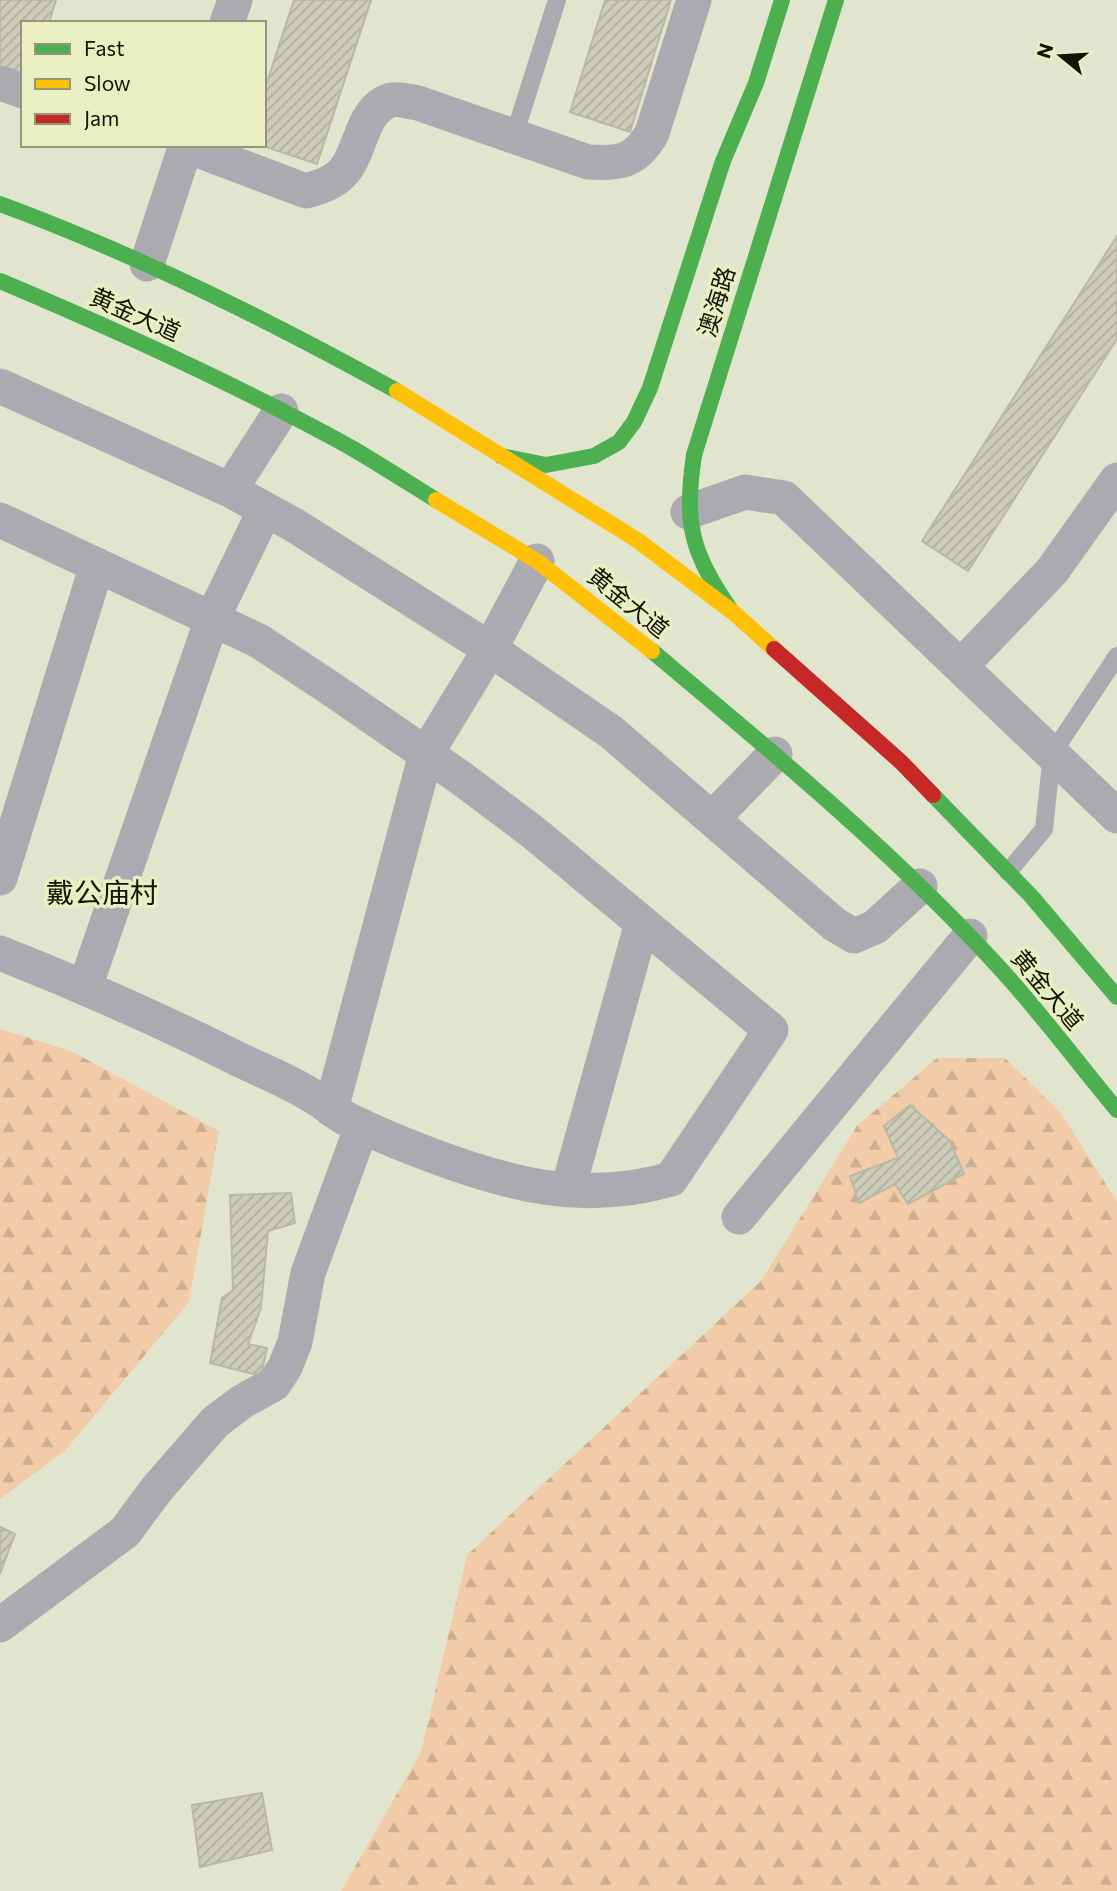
<svg xmlns="http://www.w3.org/2000/svg" width="1117" height="1891" viewBox="0 0 1117 1891" font-family="Commissioner,'Noto Sans SC',sans-serif">
  <style>
    .forest { fill: url(#forest-firs) }
    .building { fill: url(#building-hatch); stroke: #b9b8a5; stroke-width: 2 }
    .lines { fill: none; stroke-linecap: round; stroke-linejoin: round }
    .lane { stroke: #abaab1; stroke-width: 18 }
    .street { stroke: #abaab1; stroke-width: 35 }
    .fast { stroke: #4caf50; stroke-width: 16 }
    .slow { stroke: #ffc107; stroke-width: 16 }
    .jam { stroke: #c62828; stroke-width: 16 }
    .labels { text-anchor: middle; stroke-width: 7; stroke-linejoin: round; paint-order: stroke }
    .street-label { font-size: 24px; fill: #121304; stroke: #eaefc3 }
    .quarter-label { font-size: 28px; fill: #121304; stroke: #eaefc3 }
  </style>
  <defs>
    <pattern id="forest-firs" width="22" height="20" patternUnits="userSpaceOnUse" patternTransform="scale(1.75)"><rect width="22" height="20" fill="#f2cca9"/><path d="M5 1l3.5 6h-7zM16 11l3.5 6h-7z" fill="#ceae90"/></pattern>
    <pattern id="building-hatch" width="6" height="6" patternUnits="userSpaceOnUse" patternTransform="scale(1.75)"><rect width="6" height="6" fill="#cdccb9"/><path d="M-1 1l2-2M0 6l6-6M5 7l2-2" fill="none" stroke="#afae9d"/></pattern>
  </defs>
  <rect width="100%" height="100%" fill="#e2e5cd"/>
  <!-- forest -->
  <path class="forest" d="M0 1029 71 1051 219 1131 189 1302 65 1451 0 1499Z
    M937 1058H1005L1061 1113 1117 1202V1891H341L421 1752 467 1555 761 1281 857 1126Z"/>
  <!-- building -->
  <path class="building" d="M0 0H56L49 23H23V79L0 72Z
    M294 0H371L317 164 260 145H264V91Z
    M605 0H671L630 132 570 112Z
    M1117 236V339L968 571 922 541Z
    M910 1105 950 1141 964 1174 908 1204 895 1184 859 1203 850 1176 898 1158 884 1126Z
    M291 1193 295 1223 268 1231 261 1308 248 1344 267 1348 261 1376 210 1363 222 1298 233 1290 230 1195Z
    M0 1527 15 1534 0 1574Z
    M262 1793 272 1850 200 1867 192 1805Z"/>
  <g class="lines">
    <!-- lane -->
    <path class="lane" d="M514 136 557 0
      M1008 872 1044 829 1052 754 1117 656"/>
    <!-- street -->
    <path class="street" d="M227 23 235 0
      M0 83 23 91
      M184 145 306 191C320 187 334 183 344 171 362 150 361 109 391 100 398 98 410 102 418 103L588 162C619 164 636 162 652 133L694 0
      M147 264 186 145
      M0 386 230 490 294 525 490 649 611 732 834 924 854 936 875 927 920 886
      M230 490 281 411
      M688 512 745 492 784 498 1117 816
      M0 520 259 641 327 686 461 778 534 833 771 1030 671 1179C583 1205 506 1184 423 1152 397 1142 370 1131 345 1118 334 1112 325 1103 314 1097 291 1082 263 1071 238 1059 160 1020 81 985 0 953
      M961 666 1052 571 1117 480
      M712 819 775 754
      M0 878 97 565
      M85 987 212 619 265 510
      M331 1109 426 754 490 649 537 561
      M568 1189 642 923
      M739 1217 970 936
      M0 1625 125 1532 156 1490 215 1422 243 1401 274 1384 285 1367 295 1342 308 1273 362 1126"/>
    <!-- fast -->
    <path class="fast" d="M0 204C138 255 268 320 397 391
      M0 281C119 331 237 385 350 447 379 464 407 482 436 500
      M501 456 546 465 594 456 619 442 634 422 650 388 723 161 756 83 782 0
      M730 609C691 551 684 525 694 455L836 0
      M652 651C770 750 890 849 995 963 1038 1009 1076 1061 1117 1110
      M933 795 1031 896 1117 997"/>
    <!-- slow -->
    <path class="slow" d="M397 391 637 540 734 613 774 649
      M436 500 537 561 652 651"/>
    <!-- jam -->
    <path class="jam" d="M774 649 901 762 933 795"/>
  </g>
  <g class="labels">
    <!-- street labels -->
    <g class="street-label">
      <text transform="translate(717 302) rotate(-73)" y="8">澳海路</text>
      <text transform="translate(135 315) rotate(24)" y="8">黄金大道</text>
      <text transform="translate(628 603) rotate(39)" y="8">黄金大道</text>
      <text transform="translate(1047 990) rotate(50)" y="8">黄金大道</text>
    </g>
    <!-- quarter labels -->
    <g class="quarter-label">
      <text x="102" y="903">戴公庙村</text>
    </g>
  </g>
  <!-- legend -->
  <rect x="21" y="21" width="245" height="126" fill="#eaefc3" stroke="#949777" stroke-width="2"/>
  <rect x="35" y="44" width="35" height="10" fill="#4caf50" stroke="#949777" stroke-width="2"/>
  <text x="84" y="56" font-size="21" fill="#121304">Fast</text>
  <rect x="35" y="79" width="35" height="10" fill="#ffc107" stroke="#949777" stroke-width="2"/>
  <text x="84" y="91" font-size="21" fill="#121304">Slow</text>
  <rect x="35" y="114" width="35" height="10" fill="#c62828" stroke="#949777" stroke-width="2"/>
  <text x="84" y="126" font-size="21" fill="#121304">Jam</text>
  <!-- north arrow -->
  <g transform="translate(1061 56) rotate(288)" stroke="#eaefc3" stroke-width="5" paint-order="stroke">
  <path d="M0-5L12 26L0 18L-12 26Z" fill="#121304"/>
  <text y="-10" font-size="19" font-weight="bold" text-anchor="middle" fill="#121304">N</text>
  </g>
</svg>
